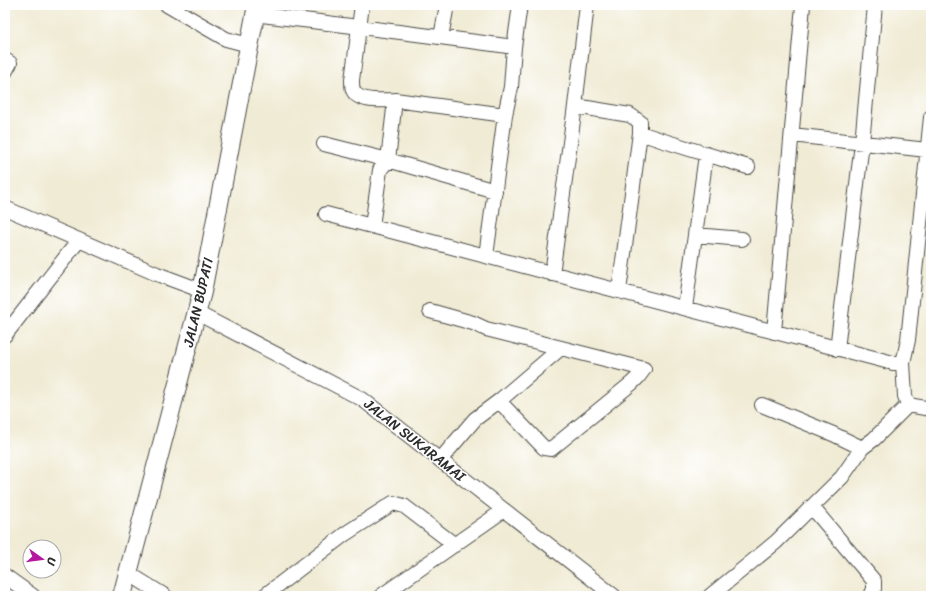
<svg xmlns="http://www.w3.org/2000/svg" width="936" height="601" viewBox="0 0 936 601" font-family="Sriracha,sans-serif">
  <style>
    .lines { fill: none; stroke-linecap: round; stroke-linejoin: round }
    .minor-casing { stroke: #494844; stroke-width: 16 }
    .tertiary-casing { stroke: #494844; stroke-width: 20 }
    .minor { stroke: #fff; stroke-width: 14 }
    .tertiary { stroke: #fff; stroke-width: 18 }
    .labels { text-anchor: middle; stroke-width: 3; stroke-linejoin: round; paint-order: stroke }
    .street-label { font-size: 14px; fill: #2b2b2b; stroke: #fff }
  </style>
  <rect width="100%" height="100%" fill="#fff"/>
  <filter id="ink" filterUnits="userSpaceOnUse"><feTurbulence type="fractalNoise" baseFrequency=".025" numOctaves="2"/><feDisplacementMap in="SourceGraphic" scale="8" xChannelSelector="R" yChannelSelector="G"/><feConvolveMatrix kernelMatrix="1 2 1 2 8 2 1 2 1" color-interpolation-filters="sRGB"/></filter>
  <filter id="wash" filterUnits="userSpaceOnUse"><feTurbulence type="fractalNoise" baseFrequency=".012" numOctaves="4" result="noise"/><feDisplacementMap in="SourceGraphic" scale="16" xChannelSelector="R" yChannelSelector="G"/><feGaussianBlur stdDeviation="0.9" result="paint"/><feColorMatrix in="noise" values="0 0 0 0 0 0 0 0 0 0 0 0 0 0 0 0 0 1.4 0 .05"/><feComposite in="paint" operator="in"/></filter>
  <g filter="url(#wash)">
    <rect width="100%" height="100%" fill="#f0ebd4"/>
  </g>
  <g filter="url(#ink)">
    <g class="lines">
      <!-- minor casing -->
      <g class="minor-casing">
        <path id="minor" d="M167 5 226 39 249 45
          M362 5 352 80C352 83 352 87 353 90 358 103 383 100 395 100L505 115
          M255 14C342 25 428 35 514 47
          M441 37 447 5
          M5 60 10 63 5 72
          M575 106 630 115 640 122V133L664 141 748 167
          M792 135 927 150
          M324 144 388 160 495 191
          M5 208 157 274 192 287 202 292
          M326 214 893 363H903L908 340 931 117
          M372 226 380 170 388 160 395 100
          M695 235 742 239
          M486 256 505 115 511 87 514 47 520 5
          M552 274 575 106 587 5
          M619 291 640 133
          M685 308 706 155
          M430 311 473 323 486 329 644 369 638 377 632 383 551 449 544 448 499 401
          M197 313 362 399 614 596
          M774 332 803 5
          M5 335 79 240
          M837 349 862 143 875 5
          M903 363 905 396 908 405 931 409
          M762 405 833 434 862 448 874 439 908 405
          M440 460 475 419 499 401 561 348
          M812 507 874 581V589L871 596
          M128 573 165 596
          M5 576 33 596
          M264 596 345 534 393 503 404 506 455 545
          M381 596 504 510
          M710 596 776 542 842 477 862 448"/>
      </g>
      <!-- tertiary casing -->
      <g class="tertiary-casing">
        <path id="tertiary" d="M122 596 202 292 257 5"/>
      </g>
      <!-- minor -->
      <use href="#minor" class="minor"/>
      <!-- tertiary -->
      <use href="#tertiary" class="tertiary"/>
    </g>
  </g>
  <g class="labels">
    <!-- street labels -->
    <g class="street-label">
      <text transform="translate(198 302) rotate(-77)" y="5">JALAN BUPATI</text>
      <text transform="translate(415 440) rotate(38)" y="5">JALAN SUKARAMAI</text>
    </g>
  </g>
  <!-- margin -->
  <rect width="936" height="601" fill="none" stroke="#fff" stroke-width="20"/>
  <!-- north arrow -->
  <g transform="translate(42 559) rotate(104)"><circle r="19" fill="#ffffff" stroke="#aaaaaa"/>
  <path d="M0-3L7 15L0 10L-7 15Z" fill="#b5179e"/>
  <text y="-6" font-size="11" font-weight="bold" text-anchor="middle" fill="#2b2b2b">U</text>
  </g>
</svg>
